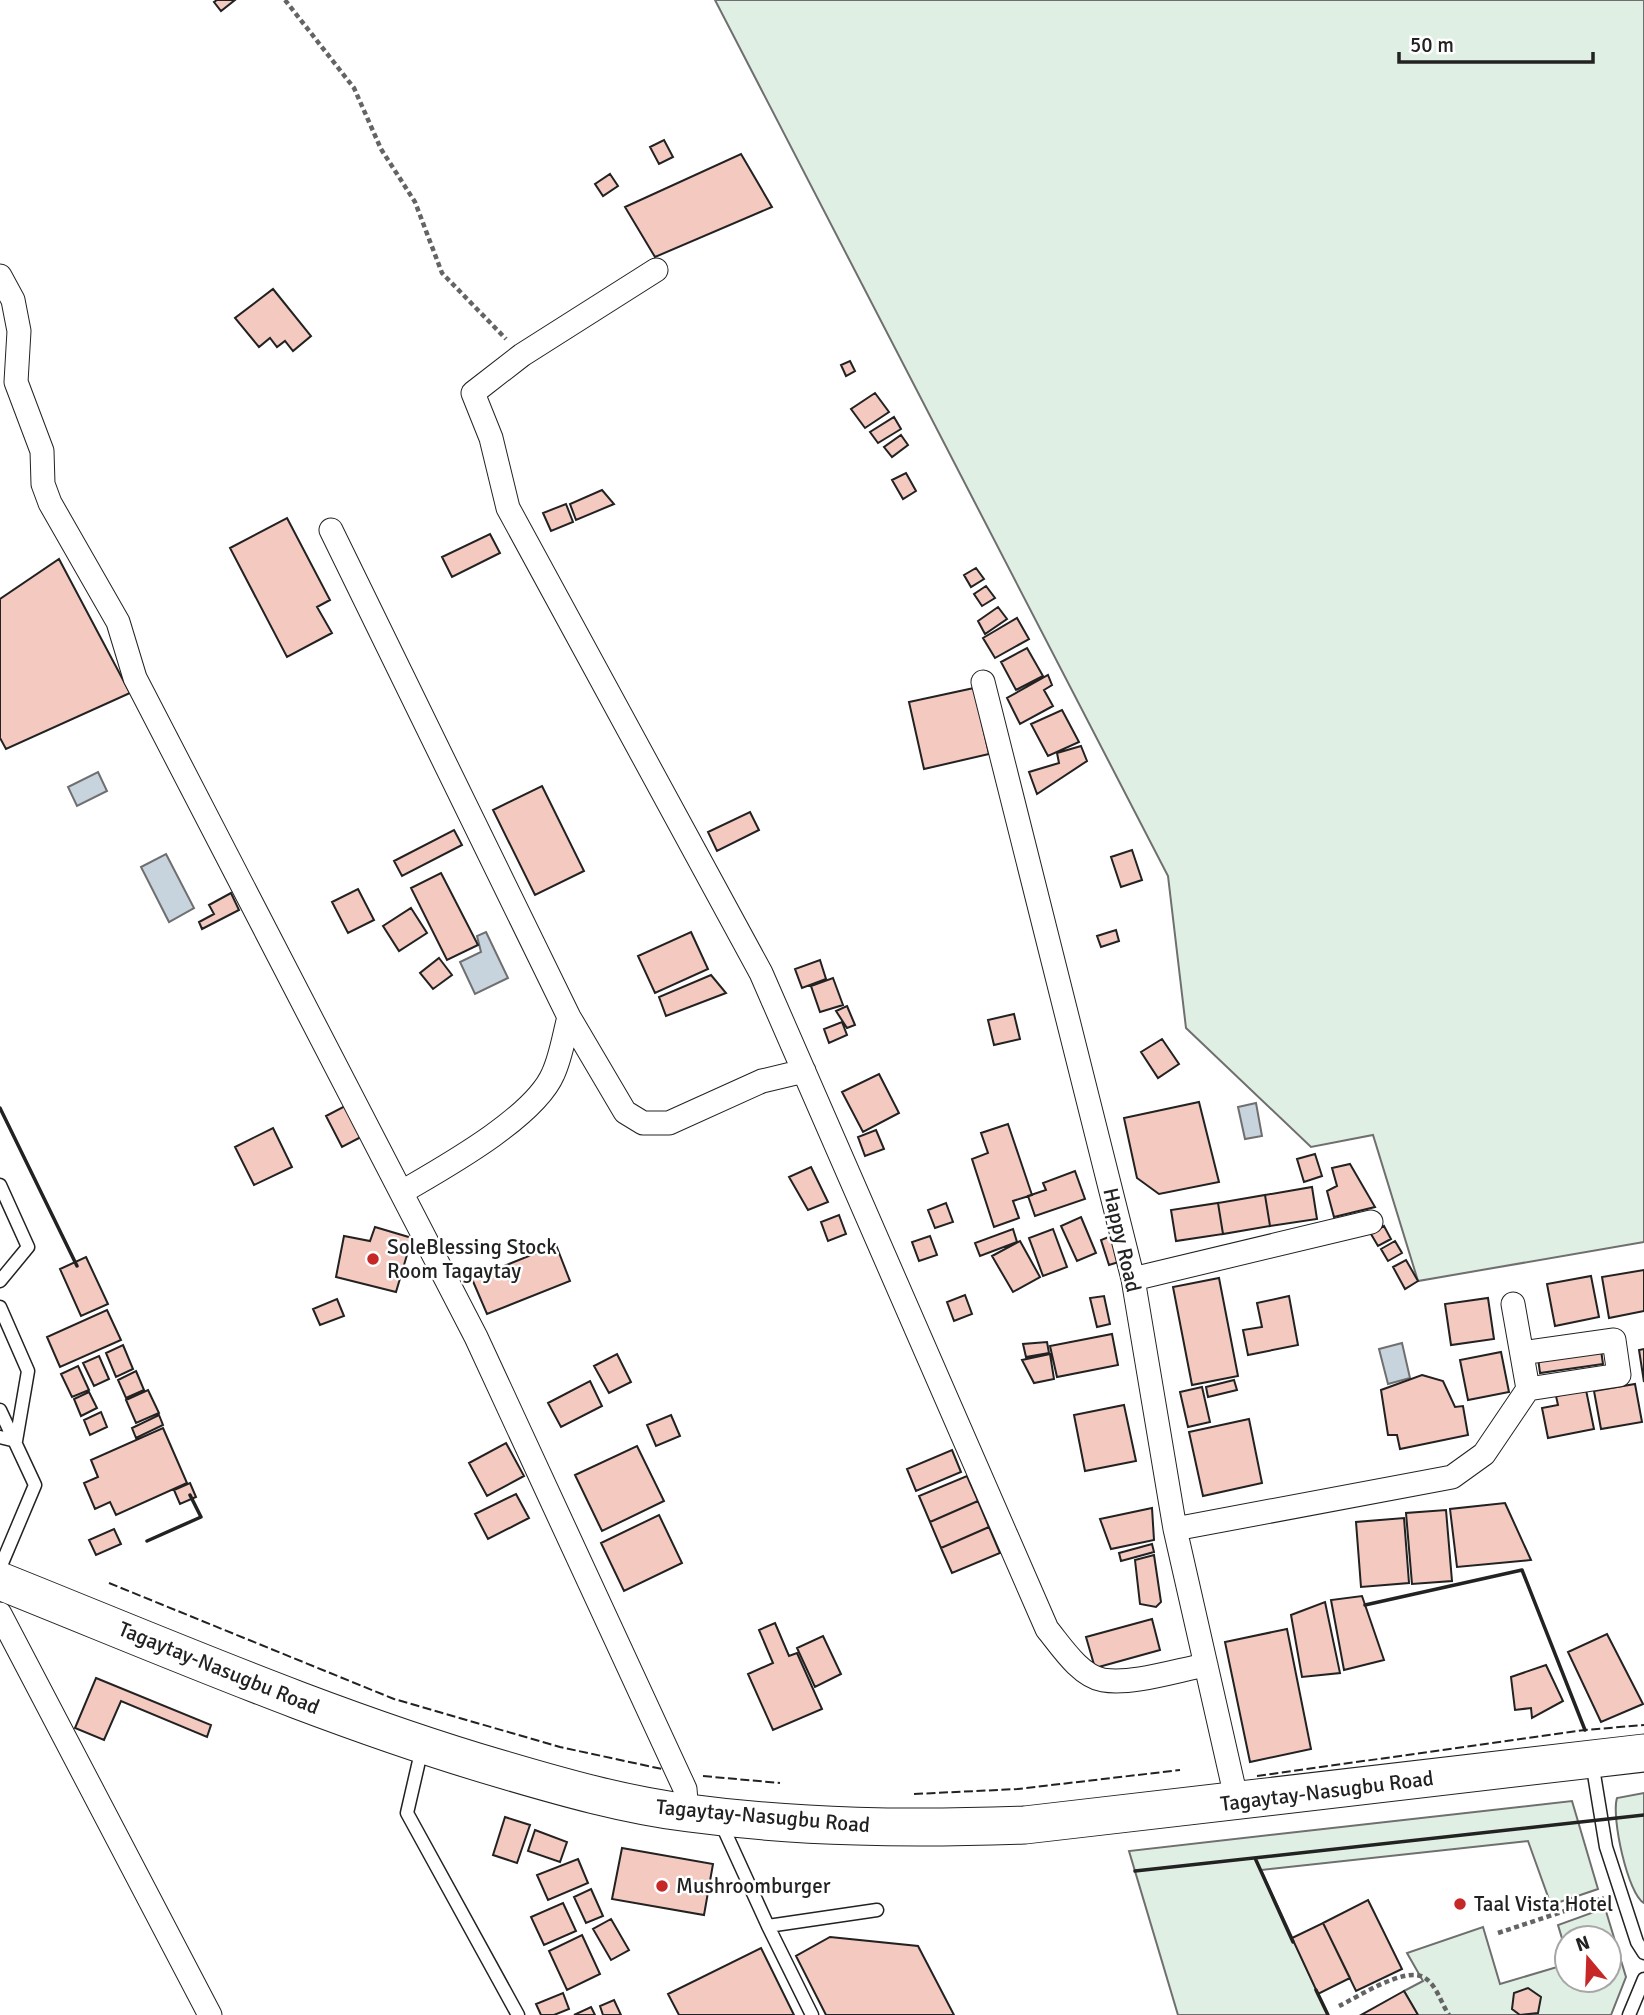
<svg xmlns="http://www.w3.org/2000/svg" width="1644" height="2015" viewBox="0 0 1644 2015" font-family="Signika,sans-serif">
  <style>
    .green { fill: #e0efe3; stroke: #6f6f6f; stroke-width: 2 }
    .water { fill: #c7d3dd; stroke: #6f6f6f; stroke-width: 2 }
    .building { fill: #f3c9c0; stroke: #222; stroke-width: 2 }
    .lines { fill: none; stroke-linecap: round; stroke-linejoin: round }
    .lane-casing { stroke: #222; stroke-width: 15 }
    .street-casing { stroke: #222; stroke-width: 25 }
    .primary-casing { stroke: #222; stroke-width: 39 }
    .path { stroke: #646464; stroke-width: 4.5; stroke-dasharray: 5 3.5; stroke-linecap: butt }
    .lane { stroke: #fff; stroke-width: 12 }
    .street { stroke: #fff; stroke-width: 23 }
    .primary { stroke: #fff; stroke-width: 37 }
    .fence { stroke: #222; stroke-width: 2; stroke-dasharray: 9 3.5; stroke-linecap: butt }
    .wall { stroke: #222; stroke-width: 3.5 }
    .poi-dot { fill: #c62828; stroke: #fff; stroke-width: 2.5 }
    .labels { text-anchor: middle; stroke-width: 5; stroke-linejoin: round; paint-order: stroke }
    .street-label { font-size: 21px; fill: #222; stroke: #fff }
    .poi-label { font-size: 21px; fill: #222; stroke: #fff; text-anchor: start }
  </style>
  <rect width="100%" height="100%" fill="#fff"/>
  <!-- green -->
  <path class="green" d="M715 0H1644V1242L1418 1281 1373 1135 1311 1147 1186 1028 1168 876Z
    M1644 1793V1903C1628 1895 1611 1817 1617 1798Z
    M1572 1801 1598 1889 1551 1905 1528 1841 1261 1870 1328 2015H1178L1129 1851Z
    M1605 1908 1626 1977 1611 2015H1418L1404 1991 1423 1981 1407 1953 1483 1927 1500 1984 1567 1964V1980H1609V1938H1567V1955L1558 1925Z"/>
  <!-- water -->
  <path class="water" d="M98 772 107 791 77 806 68 787Z
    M166 854 194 908 169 922 141 867Z
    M486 932 508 978 475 994 460 962 481 952 477 936Z
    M1256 1103 1262 1136 1245 1139 1238 1107Z
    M1402 1343 1410 1378 1388 1384 1379 1349Z"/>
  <!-- building -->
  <path class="building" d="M217 0H235L221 11 214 2Z
    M664 140 673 157 659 164 650 147Z
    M741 154 772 207 655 257 625 207Z
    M610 174 618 186 603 196 595 184Z
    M273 289 311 336 293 351 285 341 277 347 270 338 259 347 235 318Z
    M850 361 855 371 846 376 841 365Z
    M875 393 889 412 865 428 851 409Z
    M894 417 901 429 878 443 870 432Z
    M901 435 908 445 892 457 884 447Z
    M906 473 916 491 903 499 892 480Z
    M602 490 614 504 576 520 570 504Z
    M566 504 573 522 551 531 543 513Z
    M287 518 330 600 317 607 332 633 287 657 230 548Z
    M490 534 500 553 452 577 442 557Z
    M59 559 130 693 6 749 0 738V599Z
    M976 568 984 579 971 587 964 575Z
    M986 586 995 598 982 606 974 594Z
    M998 607 1007 619 985 634 978 621Z
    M1017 618 1029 639 995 658 983 638Z
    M1027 648 1043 676 1016 690 1001 662Z
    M1048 675 1052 685 1044 690 1053 706 1020 724 1007 698Z
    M974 688 989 754 924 769 909 702Z
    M1062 710 1079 742 1048 756 1031 724Z
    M1081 746 1087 761 1037 794 1029 772 1059 763 1057 753Z
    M542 786 584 871 535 895 493 810Z
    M750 812 759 830 717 851 708 832Z
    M454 830 462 845 402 876 394 861Z
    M1132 850 1142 880 1121 887 1111 857Z
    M441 873 478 945 447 960 411 888Z
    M358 889 374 920 348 933 332 902Z
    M231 893 239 910 202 929 199 922 214 914 209 905Z
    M411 908 427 933 399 951 383 926Z
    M1116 930 1119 941 1101 947 1097 936Z
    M691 932 708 969 655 993 638 956Z
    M439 958 452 975 433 989 420 973Z
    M820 960 826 979 802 988 795 969Z
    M711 975 726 993 666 1016 659 997Z
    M833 978 843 1005 820 1012 811 986Z
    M847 1006 855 1025 847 1028 836 1011Z
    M1014 1014 1020 1039 994 1045 988 1020Z
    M842 1022 847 1035 829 1043 824 1029Z
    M1162 1039 1179 1064 1158 1078 1141 1052Z
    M879 1074 899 1113 863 1132 842 1092Z
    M1199 1102 1219 1182 1159 1194 1137 1178 1124 1118Z
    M345 1106 361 1137 342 1147 326 1116Z
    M1008 1124 1032 1195 1013 1201 1019 1218 994 1227 972 1159 988 1153 981 1133Z
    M273 1128 292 1167 254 1185 235 1147Z
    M876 1130 884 1149 865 1156 858 1137Z
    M1315 1154 1322 1176 1304 1182 1297 1159Z
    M1350 1164 1375 1207 1334 1217 1327 1191 1337 1186 1332 1168Z
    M811 1167 828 1202 808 1210 789 1177Z
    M1075 1171 1085 1199 1035 1216 1028 1196 1046 1190 1043 1183Z
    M1312 1187 1317 1219 1270 1226 1265 1195Z
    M1265 1195 1270 1226 1223 1234 1218 1203Z
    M946 1203 953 1222 935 1228 928 1210Z
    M1218 1203 1223 1234 1176 1241 1171 1210Z
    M839 1215 846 1234 828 1241 821 1222Z
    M1081 1217 1096 1253 1077 1261 1061 1226Z
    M1384 1226 1391 1239 1378 1246 1371 1234Z
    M375 1227 412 1238 396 1292 336 1277 344 1236 370 1241Z
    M1013 1229 1017 1242 980 1256 975 1243Z
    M1053 1229 1067 1267 1043 1276 1029 1238Z
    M1116 1234 1125 1260 1109 1265 1101 1240Z
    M930 1236 937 1255 919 1261 912 1242Z
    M1020 1241 1040 1277 1013 1292 992 1256Z
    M1395 1241 1402 1253 1388 1261 1381 1249Z
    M556 1245 570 1281 487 1314 472 1279Z
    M86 1257 108 1304 81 1316 60 1269Z
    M1406 1260 1418 1281 1405 1289 1393 1267Z
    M1644 1270V1311L1609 1318 1602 1277Z
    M1591 1276 1599 1317 1555 1326 1547 1284Z
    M1219 1278 1238 1376 1192 1385 1173 1287Z
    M965 1295 972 1314 954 1321 947 1302Z
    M1104 1296 1110 1324 1097 1327 1090 1298Z
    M1289 1296 1298 1345 1248 1355 1243 1330 1262 1327 1257 1303Z
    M1488 1298 1494 1339 1451 1345 1445 1304Z
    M337 1299 344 1316 320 1325 313 1309Z
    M107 1310 121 1340 60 1367 47 1337Z
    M1112 1334 1118 1365 1057 1377 1050 1346Z
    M1047 1342 1049 1353 1026 1357 1023 1344Z
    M123 1345 133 1369 116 1377 106 1353Z
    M1644 1349V1382L1639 1350Z
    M1601 1350 1603 1364 1540 1373 1538 1358Z
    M1501 1352 1509 1392 1468 1400 1460 1360Z
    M617 1354 631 1382 609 1393 594 1366Z
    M1050 1354 1054 1379 1034 1383 1022 1360Z
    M99 1356 109 1379 94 1386 83 1363Z
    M78 1366 89 1390 72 1397 61 1374Z
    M136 1371 144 1390 126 1398 118 1380Z
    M1422 1375 1443 1381 1455 1407 1463 1406 1468 1435 1400 1449 1397 1435H1388L1381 1390Z
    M1234 1380 1237 1390 1208 1397 1206 1387Z
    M590 1381 602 1406 561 1427 548 1403Z
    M1635 1384 1642 1422 1601 1429 1594 1391Z
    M1202 1387 1210 1422 1188 1427 1180 1392Z
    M148 1390 159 1413 136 1423 126 1400Z
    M1586 1390 1594 1429 1548 1438 1542 1408 1558 1405 1556 1396Z
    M89 1392 97 1408 81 1416 74 1399Z
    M1124 1405 1136 1461 1085 1471 1074 1415Z
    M101 1412 107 1427 90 1435 84 1420Z
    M159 1415 163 1425 136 1438 132 1428Z
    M671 1415 680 1436 656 1446 647 1425Z
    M1249 1419 1262 1483 1203 1496 1189 1432Z
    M163 1428 187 1483 116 1515 110 1502 95 1509 84 1483 98 1477 91 1460Z
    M506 1443 524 1476 487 1496 469 1463Z
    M637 1446 664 1501 602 1531 575 1475Z
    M952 1450 961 1472 916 1491 907 1469Z
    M967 1476 978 1501 930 1522 919 1496Z
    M190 1483 196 1497 180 1504 174 1490Z
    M516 1494 529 1518 488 1539 475 1514Z
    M978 1501 989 1527 941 1548 930 1522Z
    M1505 1503 1531 1560 1457 1567 1450 1509Z
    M1152 1508 1154 1540 1111 1549 1100 1519Z
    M1446 1510 1452 1581 1412 1584 1406 1513Z
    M659 1515 682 1563 624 1591 601 1543Z
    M1404 1518 1409 1583 1361 1587 1356 1522Z
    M989 1527 1000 1553 952 1573 941 1548Z
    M114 1529 121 1544 96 1555 89 1540Z
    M1152 1544 1154 1552 1121 1561 1119 1553Z
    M1154 1555 1161 1602 1156 1607 1140 1604 1135 1560Z
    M1362 1596 1384 1660 1344 1670 1331 1600Z
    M1325 1602 1340 1673 1302 1677 1291 1615Z
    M1152 1619 1160 1650 1095 1668 1086 1637Z
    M775 1623 789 1656 797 1653 822 1709 773 1730 748 1674 773 1663 759 1630Z
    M1287 1629 1311 1749 1250 1762 1225 1642Z
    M1607 1634 1643 1704 1601 1722 1568 1652Z
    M823 1636 841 1674 815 1687 797 1648Z
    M1546 1665 1563 1701 1532 1718 1531 1708 1515 1710 1511 1677Z
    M96 1678 211 1725 207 1737 121 1701 104 1740 75 1728Z
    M505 1817 530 1825 517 1863 493 1855Z
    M535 1830 567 1842 560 1862 528 1851Z
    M622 1848 713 1864 704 1915 612 1899Z
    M578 1859 588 1883 548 1900 537 1875Z
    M591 1889 603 1916 586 1923 574 1897Z
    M1368 1900 1402 1969 1356 1991 1323 1923Z
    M563 1903 576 1931 544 1945 531 1917Z
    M611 1919 629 1950 611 1960 593 1929Z
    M1323 1923 1350 1978 1318 1994 1292 1938Z
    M582 1935 600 1974 567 1990 549 1951Z
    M830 1937 918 1946 954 2015H826L796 1956Z
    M761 1948 794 2015H679L668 1994Z
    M1528 1988 1541 1997 1538 2013 1520 2015 1512 2009 1514 1993Z
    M1404 1991 1418 2015H1361Z
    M563 1993 569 2009 554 2015H541L536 2004Z
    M614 2000 621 2015H603L600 2006Z
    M591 2007 595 2015H574Z"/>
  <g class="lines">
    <!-- lane casing -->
    <g class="lane-casing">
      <path id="lane" d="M0 1185 28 1247 0 1281
        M0 1307 28 1371 16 1441 0 1437
        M0 1410 35 1485 0 1568
        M422 1748 407 1813 518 2015
        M1592 1762 1606 1847 1637 1942 1644 1953
        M721 1823 768 1926 877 1910
        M768 1926 812 2015
        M1629 2015 1644 1979"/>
    </g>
    <!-- street casing -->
    <g class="street-casing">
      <path id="street" d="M656 270 522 355 473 393 491 438 508 508 761 973 1047 1629C1061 1646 1080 1676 1103 1680 1132 1685 1178 1670 1206 1665
        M0 276 13 300 19 331 16 382 42 451 43 484 50 503 118 622 135 678 476 1337 685 1789 687 1813
        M331 530 569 1017 625 1112 643 1123H669L762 1081 804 1071
        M983 682 1133 1279 1175 1529 1237 1802
        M402 1192C443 1168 534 1118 553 1074 561 1057 564 1036 569 1017
        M1133 1279 1371 1222
        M1522 1353 1614 1340 1619 1375 1528 1389
        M1175 1529 1452 1477 1484 1454 1528 1389 1513 1304
        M0 1614 210 2015"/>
    </g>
    <!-- primary casing -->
    <g class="primary-casing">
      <path id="primary" d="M0 1581C165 1647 330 1719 501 1769 562 1787 625 1805 689 1813 801 1828 912 1829 1025 1825L1644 1753"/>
    </g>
    <!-- path -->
    <path class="path" d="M285 0 354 88 381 149 415 202 442 273 506 339
      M1498 1933 1604 1898
      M1339 2006C1358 1997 1406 1965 1425 1978 1437 1986 1441 2003 1449 2015"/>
    <!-- lane -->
    <use href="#lane" class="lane"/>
    <!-- street -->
    <use href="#street" class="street"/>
    <!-- primary -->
    <use href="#primary" class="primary"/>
    <!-- fence -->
    <path class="fence" d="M109 1583 394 1699 560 1747 662 1769
      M703 1776 780 1783
      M1257 1776 1585 1730 1644 1725
      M914 1794 1018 1789 1180 1770"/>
    <!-- wall -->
    <path class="wall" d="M0 1108 77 1266
      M147 1541 201 1517 190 1495
      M1365 1605 1522 1570 1585 1730
      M1255 1858 1293 1942
      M1135 1871 1644 1815
      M1316 1990 1328 2015"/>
  </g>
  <!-- markers -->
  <g class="poi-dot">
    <circle cx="373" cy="1259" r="7"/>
    <circle cx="662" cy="1886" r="7"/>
    <circle cx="1460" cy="1904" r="7"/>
  </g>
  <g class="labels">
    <!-- street labels -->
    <g class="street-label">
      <text transform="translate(1122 1240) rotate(77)" y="7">Happy Road</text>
      <text transform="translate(219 1668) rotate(22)" y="7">Tagaytay-Nasugbu Road</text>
      <text transform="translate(1327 1791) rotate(-7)" y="7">Tagaytay-Nasugbu Road</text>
      <text transform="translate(763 1816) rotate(5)" y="7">Tagaytay-Nasugbu Road</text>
    </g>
    <!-- poi labels -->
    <g class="poi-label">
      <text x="387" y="1254">SoleBlessing Stock<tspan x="387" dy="24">Room Tagaytay</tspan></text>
      <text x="676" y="1893">Mushroomburger</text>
      <text x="1474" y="1911">Taal Vista Hotel</text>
    </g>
  </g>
  <!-- north arrow -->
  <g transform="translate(1588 1959) rotate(341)"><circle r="33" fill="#ffffff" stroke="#a7a7a7" stroke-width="2"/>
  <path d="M0-5L12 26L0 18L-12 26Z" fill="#c62828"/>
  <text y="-10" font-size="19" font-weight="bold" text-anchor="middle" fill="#222222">N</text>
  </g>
  <!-- scale -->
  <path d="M1399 52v10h194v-10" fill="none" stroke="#222222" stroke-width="3.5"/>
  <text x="1410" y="52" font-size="21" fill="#222222" stroke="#ffffff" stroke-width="5" paint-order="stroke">50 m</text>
</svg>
